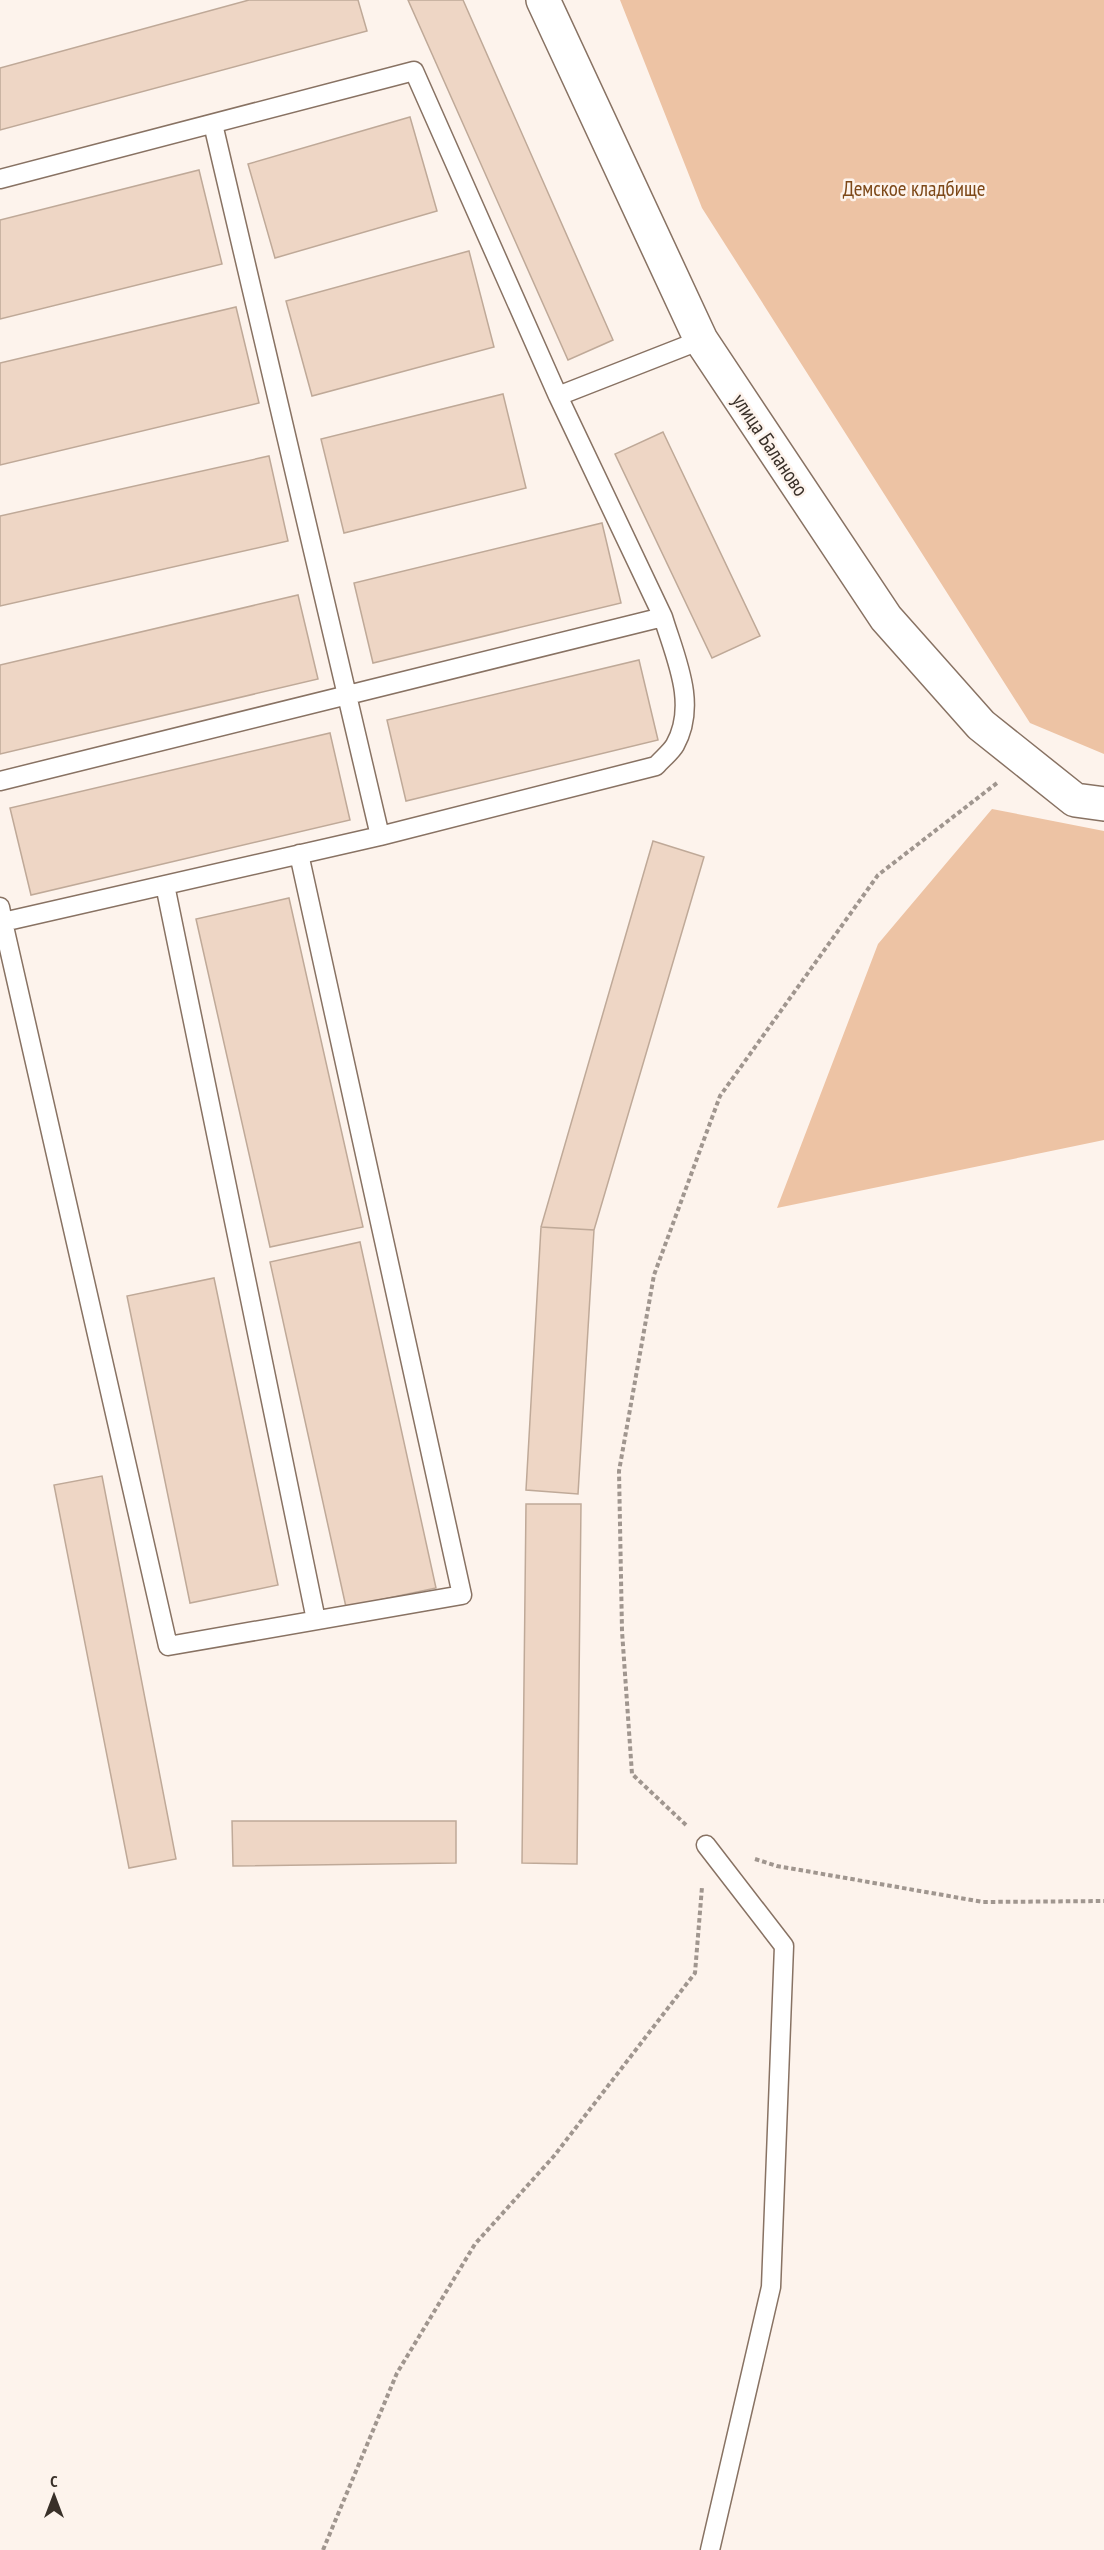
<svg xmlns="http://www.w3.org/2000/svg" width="1104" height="2550" viewBox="0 0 1104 2550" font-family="'PT Sans Narrow',sans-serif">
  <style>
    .green { fill: #edc3a4 }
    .building { fill: #eed6c5; stroke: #bfa998; stroke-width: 1.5 }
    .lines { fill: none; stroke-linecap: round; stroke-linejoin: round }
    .lane-casing { stroke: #887263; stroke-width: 21 }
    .street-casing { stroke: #887263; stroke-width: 36 }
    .path { stroke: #a0968f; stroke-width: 4; stroke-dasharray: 4.5 3; stroke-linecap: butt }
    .lane { stroke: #fff; stroke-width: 18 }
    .street { stroke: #fff; stroke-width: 33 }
    .labels { text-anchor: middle; stroke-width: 5; stroke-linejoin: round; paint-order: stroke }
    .park-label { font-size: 21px; fill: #7d4818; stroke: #fdf3ec }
    .street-label { font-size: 21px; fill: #393029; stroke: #fdf3ec }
  </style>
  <rect width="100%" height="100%" fill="#fdf3ec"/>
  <!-- green -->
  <path class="green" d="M620 0H1104V754L1030 723 702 208Z
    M992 809 1104 831V1140L777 1208 878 944Z"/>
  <!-- building -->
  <path class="building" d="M249 0H358L367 31 0 130V68Z
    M408 0H463L613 340 568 360Z
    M410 117 437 211 275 258 248 164Z
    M199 170 222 264 0 319V220Z
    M469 251 494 347 312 396 286 301Z
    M236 307 259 403 0 465V363Z
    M503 394 526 488 344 533 321 439Z
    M663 432 760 636 712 658 615 454Z
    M269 456 288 541 0 606V516Z
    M602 523 621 603 373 663 354 583Z
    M298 595 318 679 0 754V665Z
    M639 660 658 740 406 801 387 720Z
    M330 733 350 820 31 895 10 808Z
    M653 841 704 857 594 1230 541 1227Z
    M289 898 363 1227 270 1247 196 919Z
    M541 1227 594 1230 578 1494 526 1490Z
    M360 1242 436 1588 346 1607 270 1262Z
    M214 1278 278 1585 190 1603 127 1296Z
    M102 1476 176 1859 129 1868 54 1485Z
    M526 1504H581L577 1864 522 1863Z
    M232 1821H456V1863L233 1866Z"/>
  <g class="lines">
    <!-- lane casing -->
    <g class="lane-casing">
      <path id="lane" d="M213 124 380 836 656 766C662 759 671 752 675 745 698 704 675 657 663 617
        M0 179 414 71 558 396 663 617 0 781
        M558 396 701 340
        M165 885 316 1620
        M0 907 3 922 380 836
        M3 922 168 1646 462 1595 299 854
        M706 1845 784 1946 771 2287 710 2550"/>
    </g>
    <!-- street casing -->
    <g class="street-casing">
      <path id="street" d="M543 0 701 340 886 618 981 725 1075 800 1104 804"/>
    </g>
    <!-- path -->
    <path class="path" d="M686 1825 632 1774 622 1631 619 1471 654 1275 720 1096 878 875 997 783
      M755 1859 777 1866 983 1902 1104 1901
      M323 2550 397 2373 475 2244 554 2156 695 1973 702 1887"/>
    <!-- lane -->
    <use href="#lane" class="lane"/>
    <!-- street -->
    <use href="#street" class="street"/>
  </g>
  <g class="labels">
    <!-- park labels -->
    <g class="park-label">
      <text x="914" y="196">Демское кладбище</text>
    </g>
    <!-- street labels -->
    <g class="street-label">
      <text transform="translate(770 445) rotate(56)" y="7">улица Баланово</text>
    </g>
  </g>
  <!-- north arrow -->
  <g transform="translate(54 2496)" stroke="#fdf3ec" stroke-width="4.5" paint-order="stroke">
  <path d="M0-4.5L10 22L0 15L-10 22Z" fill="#393029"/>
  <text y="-9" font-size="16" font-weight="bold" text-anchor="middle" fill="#393029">С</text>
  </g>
</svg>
